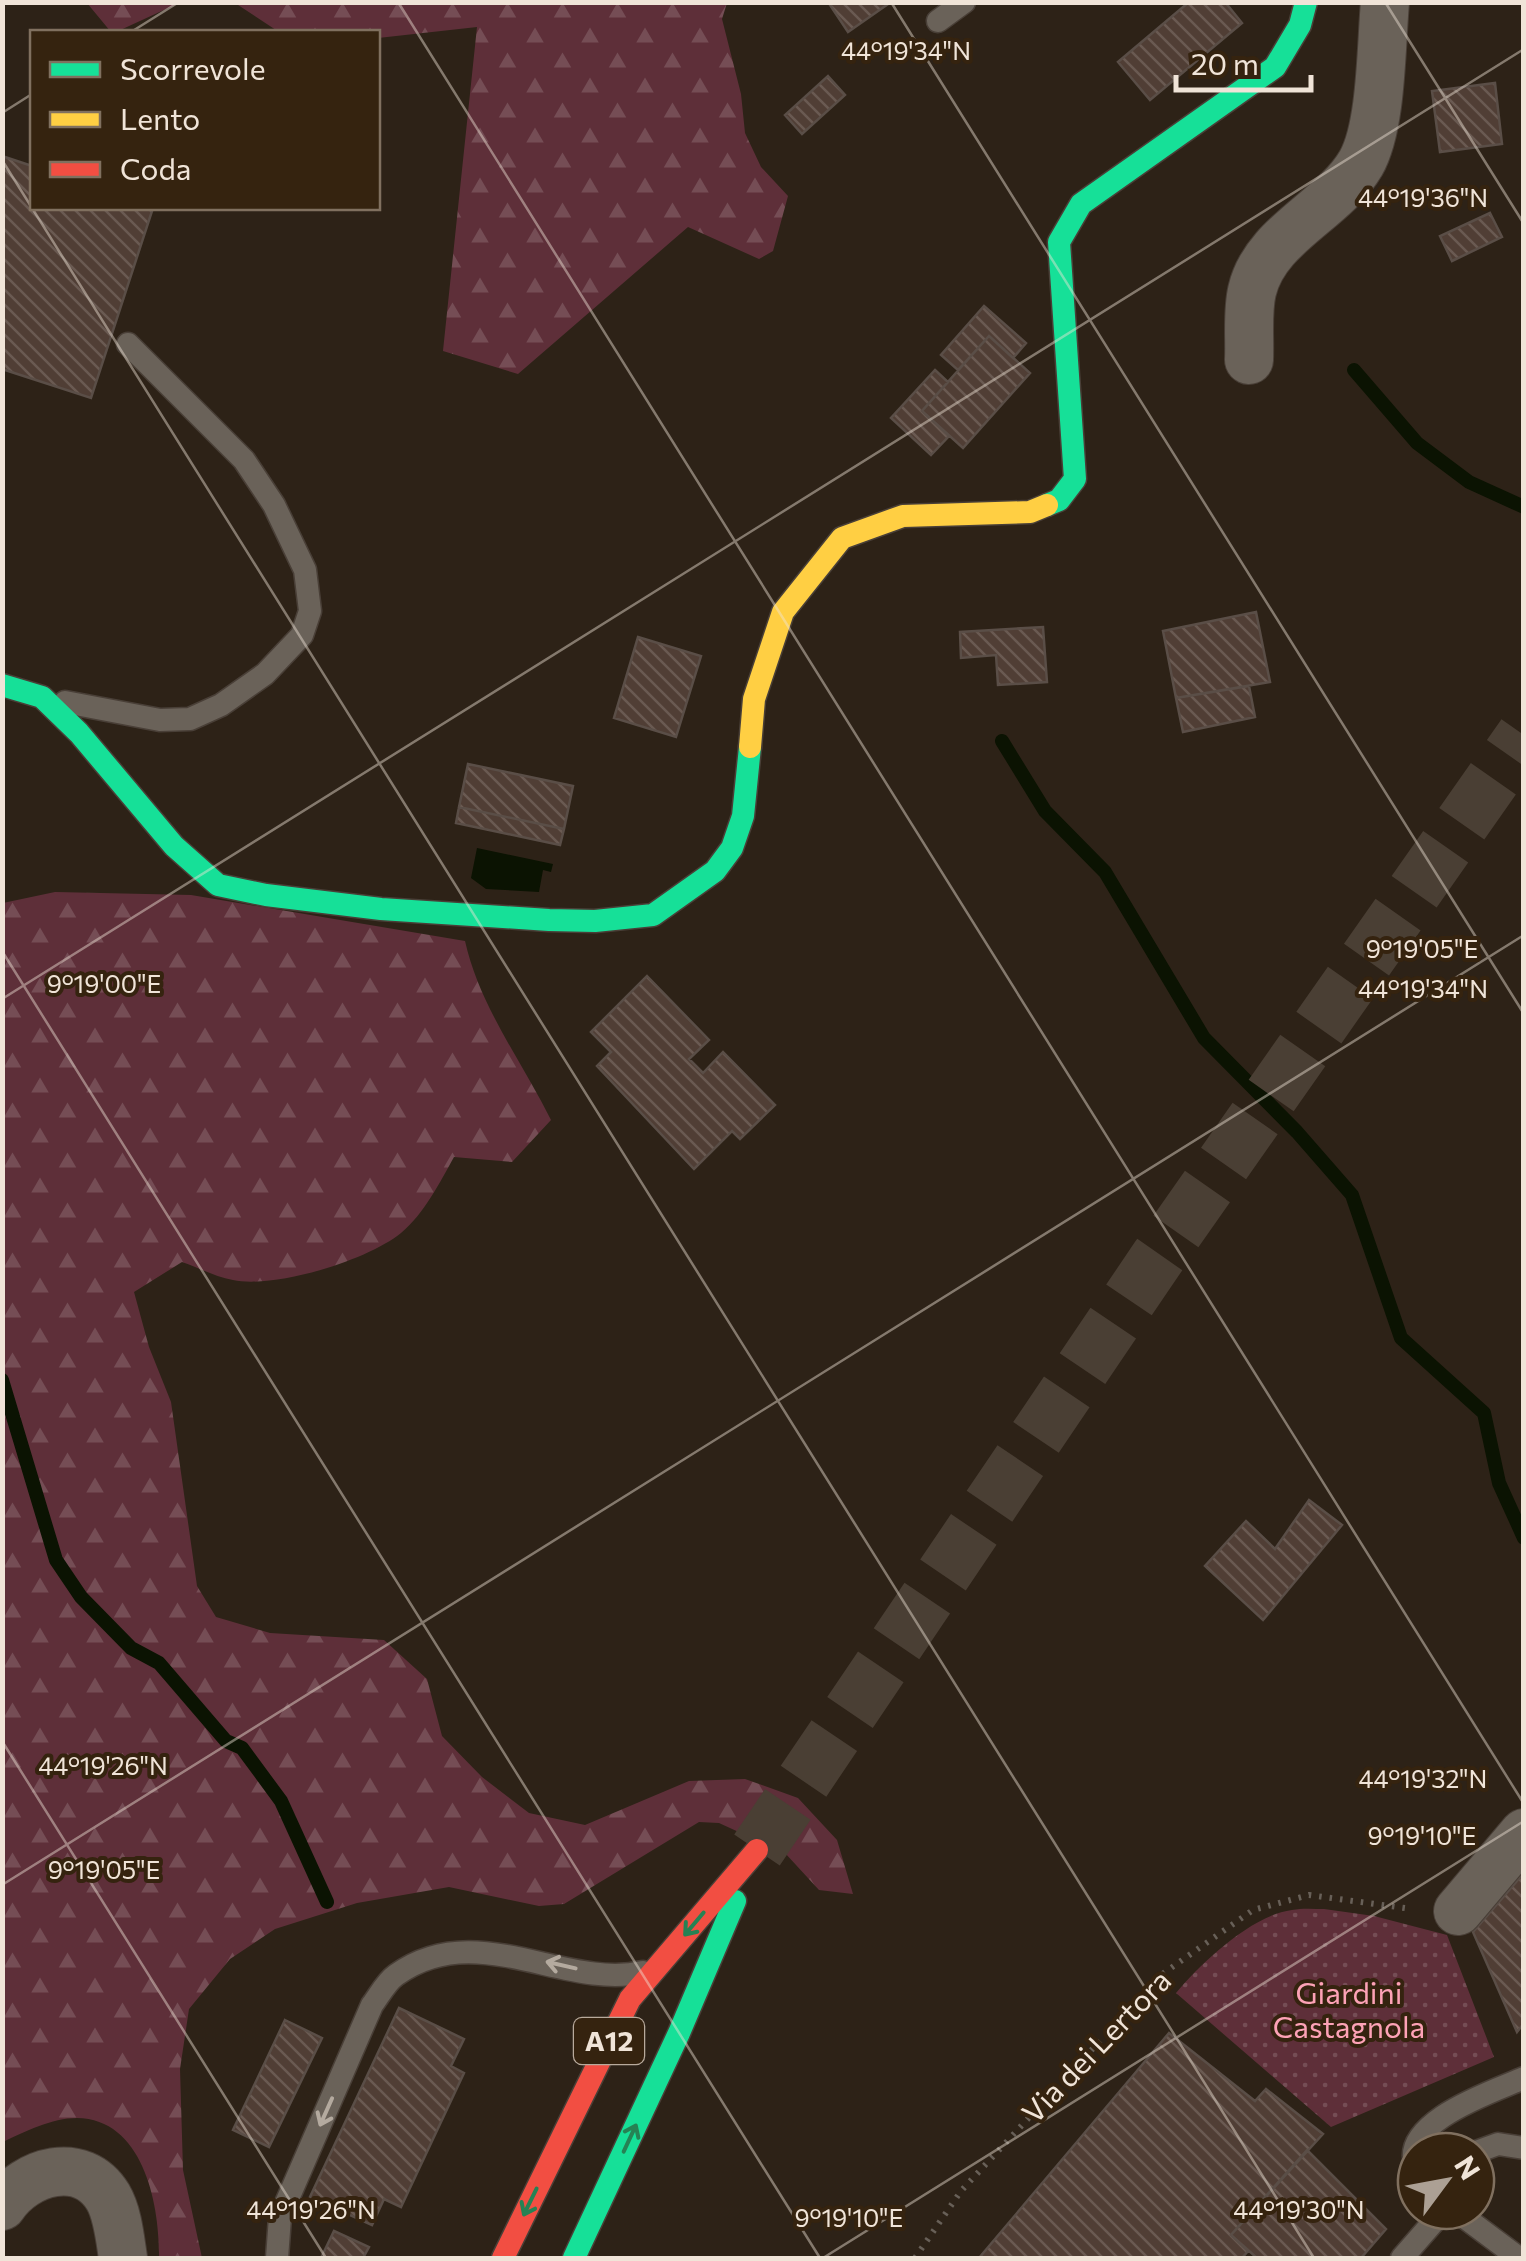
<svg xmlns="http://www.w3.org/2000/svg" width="1526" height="2261" viewBox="0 0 1526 2261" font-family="Commissioner,sans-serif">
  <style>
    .forest { fill: url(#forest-firs) }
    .park { fill: url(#park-dots) }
    .water { fill: #0b1302 }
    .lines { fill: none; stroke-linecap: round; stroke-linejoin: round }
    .stream { stroke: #0b1302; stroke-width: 14 }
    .building { fill: url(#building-back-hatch); stroke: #5a4e47; stroke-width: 2.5 }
    .highway-tunnel { stroke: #4a3f34; stroke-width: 55; stroke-dasharray: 55 28; stroke-linecap: butt }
    .lane-casing { stroke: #493f37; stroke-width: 25 }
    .street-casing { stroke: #493f37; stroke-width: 50 }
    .fast-casing { stroke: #493f37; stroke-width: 25 }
    .slow-casing { stroke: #493f37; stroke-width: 25 }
    .jam-casing { stroke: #493f37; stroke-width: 25 }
    .path { stroke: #686058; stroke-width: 6; stroke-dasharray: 2.5 8; stroke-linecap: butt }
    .lane { stroke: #6a6259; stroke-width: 22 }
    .street { stroke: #6a6259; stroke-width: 48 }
    .fast { stroke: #16e098; stroke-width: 22 }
    .slow { stroke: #ffcf43; stroke-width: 22 }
    .jam { stroke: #f24e42; stroke-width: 22 }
    .oneway { stroke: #268254 }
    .oneway2 { stroke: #b4aa9f }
    .ticks { fill: none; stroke: #f0e4d8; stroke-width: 2.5; stroke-opacity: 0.45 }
    .labels { text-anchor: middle; stroke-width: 8; stroke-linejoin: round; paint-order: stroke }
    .shield { fill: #35230f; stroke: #b8aa9c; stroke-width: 2.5 }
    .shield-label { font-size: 28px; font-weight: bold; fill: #f0e4d8 }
    .park-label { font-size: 30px; fill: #fda2b6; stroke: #35230f }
    .street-label { font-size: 30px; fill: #f0e4d8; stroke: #35230f }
    .ticks-label { font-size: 25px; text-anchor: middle; fill: #f0e4d8; stroke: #35230f; stroke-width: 8; stroke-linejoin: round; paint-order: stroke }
  </style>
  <defs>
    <pattern id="forest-firs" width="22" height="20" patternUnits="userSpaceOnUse" patternTransform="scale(2.5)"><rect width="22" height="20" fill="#5e2f39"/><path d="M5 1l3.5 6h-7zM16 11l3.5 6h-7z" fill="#754d55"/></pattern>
    <pattern id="park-dots" width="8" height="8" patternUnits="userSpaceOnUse" patternTransform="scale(2.5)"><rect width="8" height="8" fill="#5e2f39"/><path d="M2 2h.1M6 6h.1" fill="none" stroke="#754d55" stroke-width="1.8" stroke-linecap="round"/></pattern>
    <pattern id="building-back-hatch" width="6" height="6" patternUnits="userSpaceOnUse" patternTransform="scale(2.5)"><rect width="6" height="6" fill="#503e35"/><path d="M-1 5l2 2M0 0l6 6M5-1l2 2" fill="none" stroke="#6a5a52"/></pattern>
  </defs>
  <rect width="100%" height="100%" fill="#2d2217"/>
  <!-- forest -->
  <path class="forest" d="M87 3H179L116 32H111Z
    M235 3H727L722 19 741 94 745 133 761 167 788 196 773 251 759 259 688 227 518 374 443 351 477 27 378 38V32H279Z
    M55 892 191 895 465 941C480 1007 521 1060 551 1120L512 1162 454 1157C440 1182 424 1214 401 1233 368 1260 275 1289 233 1280 216 1277 199 1268 182 1262L134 1292 149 1347 171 1402 197 1586 216 1617 270 1633 384 1640 427 1679 442 1736 482 1777 529 1813 585 1825 689 1781 745 1779 798 1798 837 1840 853 1894 819 1890 785 1853 719 1823 699 1822 564 1904 539 1906 449 1887 357 1903 275 1929 230 1959 189 2009 180 2069 183 2170 202 2258H159C160 2206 144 2119 77 2118 52 2118 24 2132 3 2142V903Z"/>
  <!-- park -->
  <path class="park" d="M1324 1909 1374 1916 1447 1935 1494 2057 1331 2127 1176 1993C1201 1963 1252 1915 1292 1910 1302 1908 1314 1909 1324 1909Z"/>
  <!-- water -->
  <path class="water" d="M477 848 553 864 551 872 543 870 539 892 486 889 471 878Z"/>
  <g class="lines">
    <!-- stream -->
    <path class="stream" d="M1354 370 1417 443 1469 482 1524 507
      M1002 741 1045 811 1105 872 1204 1038 1297 1132 1352 1195 1401 1338 1484 1413 1499 1483 1524 1538
      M2 1380 56 1560 81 1597 131 1648 159 1663 226 1741 242 1748 281 1801 327 1902"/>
  </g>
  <!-- building -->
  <path class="building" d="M828 2H891L848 32Z
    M1189 2H1225L1242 23 1150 100 1118 62Z
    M828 76 845 95 802 134 785 115Z
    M1495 83 1502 144 1440 152 1432 91Z
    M2 156 32 166V208H153L91 398 2 369Z
    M1490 213 1502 237 1452 261 1440 236Z
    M984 306 1026 343 1013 358 989 336 958 370 941 355Z
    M989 336 1030 373 963 448 922 411Z
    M935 370 948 382 922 411 949 436 931 455 891 418Z
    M1256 612 1270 682 1176 698 1163 631Z
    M1043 627 1047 682 998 685 996 655 961 658 960 632Z
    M638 637 701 656 676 737 614 718Z
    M1249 686 1255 717 1183 732 1176 698Z
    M468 764 573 786 564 829 459 807Z
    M459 807 564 829 560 845 456 823Z
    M647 976 709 1040 689 1059 703 1073 723 1052 775 1105 740 1139 732 1131 694 1169 597 1066 611 1052 591 1032Z
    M1309 1500 1342 1525 1263 1620 1205 1566 1246 1521 1275 1549Z
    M1524 1873V2023L1517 2032 1473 1932Z
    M399 2008 464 2039 451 2066 464 2073 401 2207 384 2199 372 2225 310 2197Z
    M285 2020 322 2038 269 2147 233 2130Z
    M1169 2033 1255 2101 1266 2089 1323 2134 1231 2235 1248 2251 1242 2258H979Z
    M1307 2150 1386 2229 1361 2258H1257L1231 2235Z
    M334 2231 369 2247 363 2258H321Z"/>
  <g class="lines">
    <!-- highway-tunnel -->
    <path class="highway-tunnel" d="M757 1850 1158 1257 1524 735"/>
    <!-- lane casing -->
    <g class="lane-casing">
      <path id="lane" d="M938 21 964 2
        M65 702 160 720 190 719 221 705 265 674 302 635 310 611 305 570 274 505 244 460 128 344
        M1476 2152 1498 2144 1524 2148
        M1416 2167C1399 2122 1492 2092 1524 2078
        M1456 2211 1519 2258
        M277 2258 280 2217 372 2005C379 1996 386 1982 396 1975 476 1917 564 1990 643 1972
        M1402 2258 1443 2211"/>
    </g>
    <!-- street casing -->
    <g class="street-casing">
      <path id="street" d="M1249 360C1250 338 1247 312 1252 291 1265 234 1333 211 1361 163 1382 126 1381 46 1385 2
        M1458 1911 1524 1833
        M2 2206C25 2171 82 2154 108 2197 118 2214 120 2239 123 2258"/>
    </g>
    <!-- fast casing -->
    <g class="fast-casing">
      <path id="fast" d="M1047 505 1059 500 1075 479 1059 242 1081 204 1275 67 1300 25 1306 2
        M2 685 42 697 79 733 174 846 218 885 266 895 381 909 549 920 595 921 653 915 715 871 732 848 743 816 750 747
        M574 2258 679 2033 735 1901"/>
    </g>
    <!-- slow casing -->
    <g class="slow-casing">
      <path id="slow" d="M750 747 754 699 783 612 842 538 903 516 1030 512 1047 505"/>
    </g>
    <!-- jam casing -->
    <g class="jam-casing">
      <path id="jam" d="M503 2258 630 1999 757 1850"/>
    </g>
    <!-- path -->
    <path class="path" d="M915 2258 961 2191 1161 1975 1253 1910 1309 1895 1412 1909"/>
    <!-- lane -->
    <use href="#lane" class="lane"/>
    <!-- street -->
    <use href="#street" class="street"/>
    <!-- fast -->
    <use href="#fast" class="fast"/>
    <!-- slow -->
    <use href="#slow" class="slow"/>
    <!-- jam -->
    <use href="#jam" class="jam"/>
  </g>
  <!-- one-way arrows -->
  <defs><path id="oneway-shaft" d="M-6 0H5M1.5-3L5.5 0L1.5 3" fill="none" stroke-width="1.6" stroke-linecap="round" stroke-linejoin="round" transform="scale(2.5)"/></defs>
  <g class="oneway">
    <use href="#oneway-shaft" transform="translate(694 1924) rotate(130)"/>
    <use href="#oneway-shaft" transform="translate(630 2138) rotate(-65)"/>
    <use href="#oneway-shaft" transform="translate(530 2202) rotate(116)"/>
  </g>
  <g class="oneway2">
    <use href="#oneway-shaft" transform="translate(561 1965) rotate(-167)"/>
    <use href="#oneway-shaft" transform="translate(326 2112) rotate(114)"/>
  </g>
  <!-- ticks -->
  <path class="ticks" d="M398 2 1524 1804M891 2 1524 1014M1385 2 1524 224M131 32 179 2M2 113 32 94M2 160 1314 2258M2 951 820 2258M2 999 1524 49M2 1741 326 2258M2 1885 1524 935M823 2258 1524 1821"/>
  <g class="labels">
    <!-- shield labels -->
    <rect class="shield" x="574" y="2018" width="70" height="46" rx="8"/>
    <g class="shield-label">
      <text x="609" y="2051">A12</text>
    </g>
    <!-- park labels -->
    <g class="park-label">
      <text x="1349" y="2004">Giardini<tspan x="1349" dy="34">Castagnola</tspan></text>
    </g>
    <!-- street labels -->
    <g class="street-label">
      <text transform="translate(1097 2047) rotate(-46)" y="10">Via dei Lertora</text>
    </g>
  </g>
  <g class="ticks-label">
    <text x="906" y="60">44°19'34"N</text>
    <text x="1423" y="207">44°19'36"N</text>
    <text x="1422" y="958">9°19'05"E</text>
    <text x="104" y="993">9°19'00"E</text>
    <text x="1423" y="998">44°19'34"N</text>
    <text x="103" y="1775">44°19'26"N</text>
    <text x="1423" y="1788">44°19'32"N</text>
    <text x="1422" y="1845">9°19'10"E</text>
    <text x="104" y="1879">9°19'05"E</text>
    <text x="311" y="2219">44°19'26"N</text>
    <text x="1299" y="2219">44°19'30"N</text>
    <text x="849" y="2227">9°19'10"E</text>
  </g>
  <!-- border -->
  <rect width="1526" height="2261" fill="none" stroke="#f0e4d8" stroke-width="10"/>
  <!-- legend -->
  <rect x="30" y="30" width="350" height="180" fill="#35230f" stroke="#80705f" stroke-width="2.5"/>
  <rect x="50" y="62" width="50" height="15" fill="#16e098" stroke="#80705f" stroke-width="2.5"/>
  <text x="120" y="80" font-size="30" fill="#f0e4d8">Scorrevole</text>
  <rect x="50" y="112" width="50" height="15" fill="#ffcf43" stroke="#80705f" stroke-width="2.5"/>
  <text x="120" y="130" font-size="30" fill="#f0e4d8">Lento</text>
  <rect x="50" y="162" width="50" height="15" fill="#f24e42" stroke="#80705f" stroke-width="2.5"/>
  <text x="120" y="180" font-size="30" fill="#f0e4d8">Coda</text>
  <!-- north arrow -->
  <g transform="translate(1446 2181) rotate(58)"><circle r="48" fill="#35230f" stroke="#80705f" stroke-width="2.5"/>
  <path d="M0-8L18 38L0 25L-18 38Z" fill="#aca094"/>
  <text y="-15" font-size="28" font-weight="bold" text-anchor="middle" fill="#f0e4d8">N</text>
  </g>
  <!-- scale -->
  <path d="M1176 75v15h135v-15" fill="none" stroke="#f0e4d8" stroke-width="5"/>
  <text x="1191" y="75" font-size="30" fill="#f0e4d8" stroke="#35230f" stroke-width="8" paint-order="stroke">20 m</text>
</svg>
